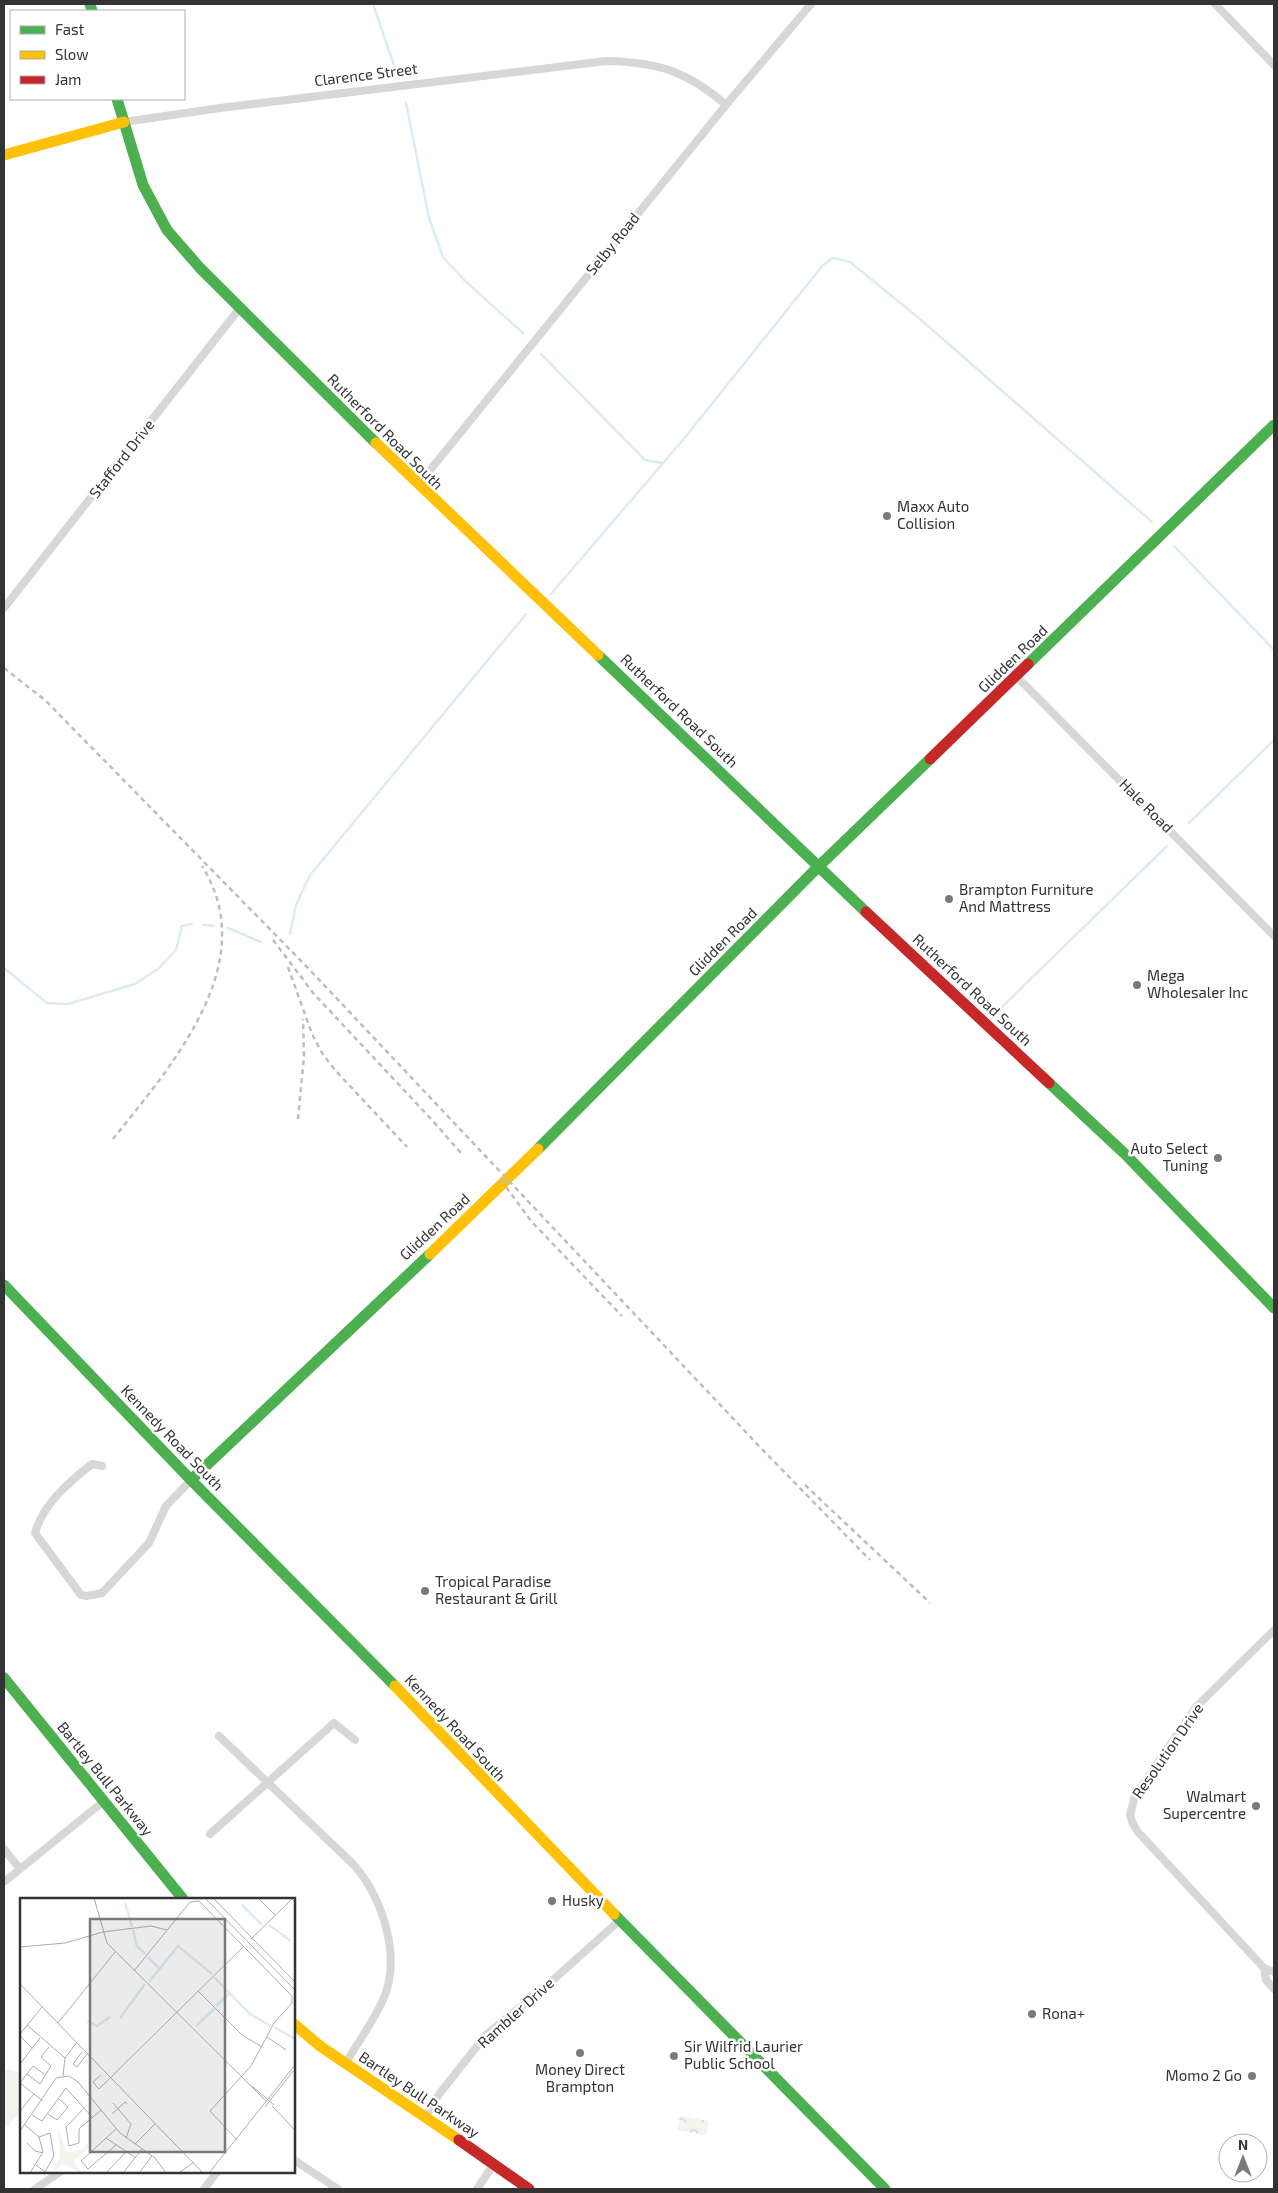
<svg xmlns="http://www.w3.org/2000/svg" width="1278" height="2193" viewBox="0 0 1278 2193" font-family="'Exo 2',sans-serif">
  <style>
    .park { fill: url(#park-crowns) }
    .pitch { fill: #f1f5ed }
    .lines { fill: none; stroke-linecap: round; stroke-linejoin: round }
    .stream { stroke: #ddebf3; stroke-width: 2.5 }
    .street { stroke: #d7d7d7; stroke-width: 8 }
    .fast { stroke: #4caf50; stroke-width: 11 }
    .slow { stroke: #ffc107; stroke-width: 11 }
    .jam { stroke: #c62828; stroke-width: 11 }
    .rail { stroke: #bebebe; stroke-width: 2.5; stroke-dasharray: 5 4; stroke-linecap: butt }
    .poi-dot { fill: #7a7a7a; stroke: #fff; stroke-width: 2 }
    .labels { text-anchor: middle; stroke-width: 5; stroke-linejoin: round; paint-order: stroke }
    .street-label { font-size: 15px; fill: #333; stroke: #fff }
    .poi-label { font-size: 15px; fill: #333; stroke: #fff; text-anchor: start }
    .inset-river { fill: none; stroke: #ddebf3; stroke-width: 2.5 }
    .inset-road { fill: none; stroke: #adadad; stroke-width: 1 }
    .view { fill: #7a7a7a; fill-opacity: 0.15; stroke: #7a7a7a; stroke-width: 2.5 }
    .inset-edge { fill: none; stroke: #333; stroke-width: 2.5 }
  </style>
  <defs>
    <pattern id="park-crowns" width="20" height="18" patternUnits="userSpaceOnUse" patternTransform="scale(1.25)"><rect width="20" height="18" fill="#f1f5ed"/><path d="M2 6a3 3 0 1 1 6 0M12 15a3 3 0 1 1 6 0" fill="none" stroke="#cfd2cc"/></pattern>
  </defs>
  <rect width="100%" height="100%" fill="#fff"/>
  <!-- park -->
  <path class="park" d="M680 2116 709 2121 706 2135 677 2130Z"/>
  <!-- pitch -->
  <path class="pitch" d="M10 2069 21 2073V2111L6 2128 4 2124V2071Z"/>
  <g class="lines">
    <!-- stream -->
    <path class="stream" d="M373 4 396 71
      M406 103 429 218 443 257 464 280 523 333
      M541 354 645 460 662 463
      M1174 546 1274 650
      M551 594 687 435 823 265 833 258 850 262 920 319 1152 522
      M1189 823 1274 740
      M203 925 214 926
      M228 928 261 942
      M290 934 296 905 310 875 526 614
      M4 968 47 1003 68 1004 135 984 158 969 176 950 182 926 192 924
      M1002 1007 1167 846"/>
    <!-- street -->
    <path class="street" d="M1215 4 1274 65
      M124 122 220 108 606 61C657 62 687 71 726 105
      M418 485 726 105 811 4
      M4 608 239 309
      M1017 677 1274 936
      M102 1466 92 1464C69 1482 43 1504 35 1533L81 1595 87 1596 102 1593 149 1543 166 1506 191 1480
      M1274 1630 1196 1707 1135 1796 1130 1815 1133 1824 1138 1832 1264 1968 1274 1972
      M219 1736 354 1865C383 1899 402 1957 383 2000 373 2022 358 2042 346 2063
      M210 1834 334 1723 355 1740
      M4 1849 20 1869
      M4 1882 104 1801
      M1264 1968 1266 1980 1274 1989
      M425 2117 440 2093 486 2035 553 1980 620 1920
      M294 2160 338 2189
      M35 2189 60 2172
      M204 2189 217 2172
      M477 2189 494 2164"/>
    <!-- fast -->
    <path class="fast" d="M90 4 92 11
      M117 99 143 185 167 230 200 268 376 443
      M598 655 866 912
      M1028 664 1274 425
      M1049 1083 1125 1154 1274 1308
      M538 1149 818 867 930 759
      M4 1285 191 1480 395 1686
      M191 1480 430 1254
      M4 1678 183 1899
      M614 1914 885 2189"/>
    <!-- slow -->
    <path class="slow" d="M4 155 124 122
      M376 443 598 655
      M430 1254 538 1149
      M395 1686 614 1914
      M294 2024 320 2046 459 2140"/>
    <!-- jam -->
    <path class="jam" d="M930 759 1028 664
      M866 912 1049 1083
      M459 2140 529 2189"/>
    <!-- rail -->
    <path class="rail" d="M4 668 45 700 308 968 759 1446 870 1560
      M273 940 314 994 432 1120 461 1153
      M288 967 312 1034 322 1053 335 1070 407 1147
      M298 1119 304 1056 303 1019
      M113 1139C171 1066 263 963 202 866
      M501 1180 531 1221 622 1316
      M805 1485 930 1603"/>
  </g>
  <!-- markers -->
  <g class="poi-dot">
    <circle cx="887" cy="516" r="5"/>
    <circle cx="949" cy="899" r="5"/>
    <circle cx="1137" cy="985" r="5"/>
    <circle cx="1218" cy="1158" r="5"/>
    <circle cx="425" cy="1591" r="5"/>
    <circle cx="1256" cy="1806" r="5"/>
    <circle cx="552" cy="1901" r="5"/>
    <circle cx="1032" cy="2014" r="5"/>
    <circle cx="580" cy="2053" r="5"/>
    <circle cx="674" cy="2056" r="5"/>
    <circle cx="1252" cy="2076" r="5"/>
  </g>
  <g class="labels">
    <!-- street labels -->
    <g class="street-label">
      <text transform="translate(366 75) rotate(-7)" y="5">Clarence Street</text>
      <text transform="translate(613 244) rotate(-51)" y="5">Selby Road</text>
      <text transform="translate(385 432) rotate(45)" y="5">Rutherford Road South</text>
      <text transform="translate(122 459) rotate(-52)" y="5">Stafford Drive</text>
      <text transform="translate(1013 659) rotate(-44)" y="5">Glidden Road</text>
      <text transform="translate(679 711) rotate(44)" y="5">Rutherford Road South</text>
      <text transform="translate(1146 806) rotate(45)" y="5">Hale Road</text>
      <text transform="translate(723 942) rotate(-45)" y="5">Glidden Road</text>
      <text transform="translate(972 990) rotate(43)" y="5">Rutherford Road South</text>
      <text transform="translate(435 1227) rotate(-43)" y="5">Glidden Road</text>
      <text transform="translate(172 1438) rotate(46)" y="5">Kennedy Road South</text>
      <text transform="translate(455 1728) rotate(47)" y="5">Kennedy Road South</text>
      <text transform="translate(1168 1751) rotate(-55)" y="5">Resolution Drive</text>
      <text transform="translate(105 1779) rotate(51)" y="5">Bartley Bull Parkway</text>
      <text transform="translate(516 2013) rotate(-42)" y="5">Rambler Drive</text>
      <text transform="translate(419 2095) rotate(34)" y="5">Bartley Bull Parkway</text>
    </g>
    <!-- poi labels -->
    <g class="poi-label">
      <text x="897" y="512">Maxx Auto<tspan x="897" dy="17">Collision</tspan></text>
      <text x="959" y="895">Brampton Furniture<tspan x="959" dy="17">And Mattress</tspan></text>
      <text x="1147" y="981">Mega<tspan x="1147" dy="17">Wholesaler Inc</tspan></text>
      <text x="1208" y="1154" text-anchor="end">Auto Select<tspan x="1208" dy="17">Tuning</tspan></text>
      <text x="435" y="1587">Tropical Paradise<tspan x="435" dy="17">Restaurant &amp; Grill</tspan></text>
      <text x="1246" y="1802" text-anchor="end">Walmart<tspan x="1246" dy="17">Supercentre</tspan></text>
      <text x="562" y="1906">Husky</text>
      <text x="1042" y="2019">Rona+</text>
      <text x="684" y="2052">Sir Wilfrid Laurier<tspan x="684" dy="17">Public School</tspan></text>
      <text x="580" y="2075" text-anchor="middle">Money Direct<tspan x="580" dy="17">Brampton</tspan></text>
      <text x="1242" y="2081" text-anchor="end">Momo 2 Go</text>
    </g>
  </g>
  <!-- overview -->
  <g transform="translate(20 1898)">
    <rect width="275" height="275" fill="#fff"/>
    <path d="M38 231 47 255 65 250 67 245 70 249 53 263 62 275 43 266 32 275 40 259Z" fill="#f1f5ed"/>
    <path class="inset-river" d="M105 5 112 29M222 7 242 27M249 27 271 43M113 32 117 48 125 56M128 59 139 70M194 79 230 116 251 128M129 84 158 48 192 76M196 108 210 95M100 120 125 86M67 123 77 128 90 119M176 128 194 111M254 129 275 141"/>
    <path class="inset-road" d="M74 0 87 45 246 203M185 0 275 92M193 0 275 84M238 0 255 17M231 41 273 0M0 49 45 45 83 34 131 28 147 32M114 73 170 4 179 3 272 98V105L254 125 231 168 190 213 217 242M0 86 183 275M178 93 222 137 242 149M38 125 95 54M7 127 45 160M0 136 22 109M0 138 12 150M247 139 266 152M62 154 53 166 57 169 68 155M0 166 20 140M7 176 20 186 31 168 21 159 29 149M81 177 73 184 79 191 224 48M43 178 45 160 57 144M0 185 13 168 24 176M0 185 23 203M232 188 254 207M93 205 111 226 106 240M252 208 275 232M245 209 273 173M64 210 46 229 49 248 59 245V231L81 212M0 213 14 196M28 216 37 222 48 209 39 201M92 216 105 204 107 206M12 217 22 223 46 190 72 219M4 226 19 239 23 254 10 275M96 231 61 263 68 271 96 247M0 233 36 180 49 178 58 184 100 235 135 260 146 275M86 240 116 260M7 245 15 253 23 255M115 246 135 226M16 267 25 274 34 258 30 235 19 239M86 275 106 254M103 275 122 251M119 275 132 258M159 275 174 264M189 275 275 167"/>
    <path class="view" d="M70 21H205V254H70Z"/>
    <rect width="275" height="275" class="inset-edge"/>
  </g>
  <!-- border -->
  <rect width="1278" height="2193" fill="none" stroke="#333333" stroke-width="10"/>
  <!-- legend -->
  <rect x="10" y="10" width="175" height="90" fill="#ffffff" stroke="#adadad"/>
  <rect x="20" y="26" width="25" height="8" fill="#4caf50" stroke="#adadad"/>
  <text x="55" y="35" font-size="15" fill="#333333">Fast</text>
  <rect x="20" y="51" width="25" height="8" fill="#ffc107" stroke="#adadad"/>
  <text x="55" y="60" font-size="15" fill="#333333">Slow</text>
  <rect x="20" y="76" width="25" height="8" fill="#c62828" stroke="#adadad"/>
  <text x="55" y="85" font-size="15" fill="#333333">Jam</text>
  <!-- north arrow -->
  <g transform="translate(1243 2158)"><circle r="24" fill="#ffffff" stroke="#adadad"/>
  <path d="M0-4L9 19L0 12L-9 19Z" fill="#7a7a7a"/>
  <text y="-8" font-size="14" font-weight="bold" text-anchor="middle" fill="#333333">N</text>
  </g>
</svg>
